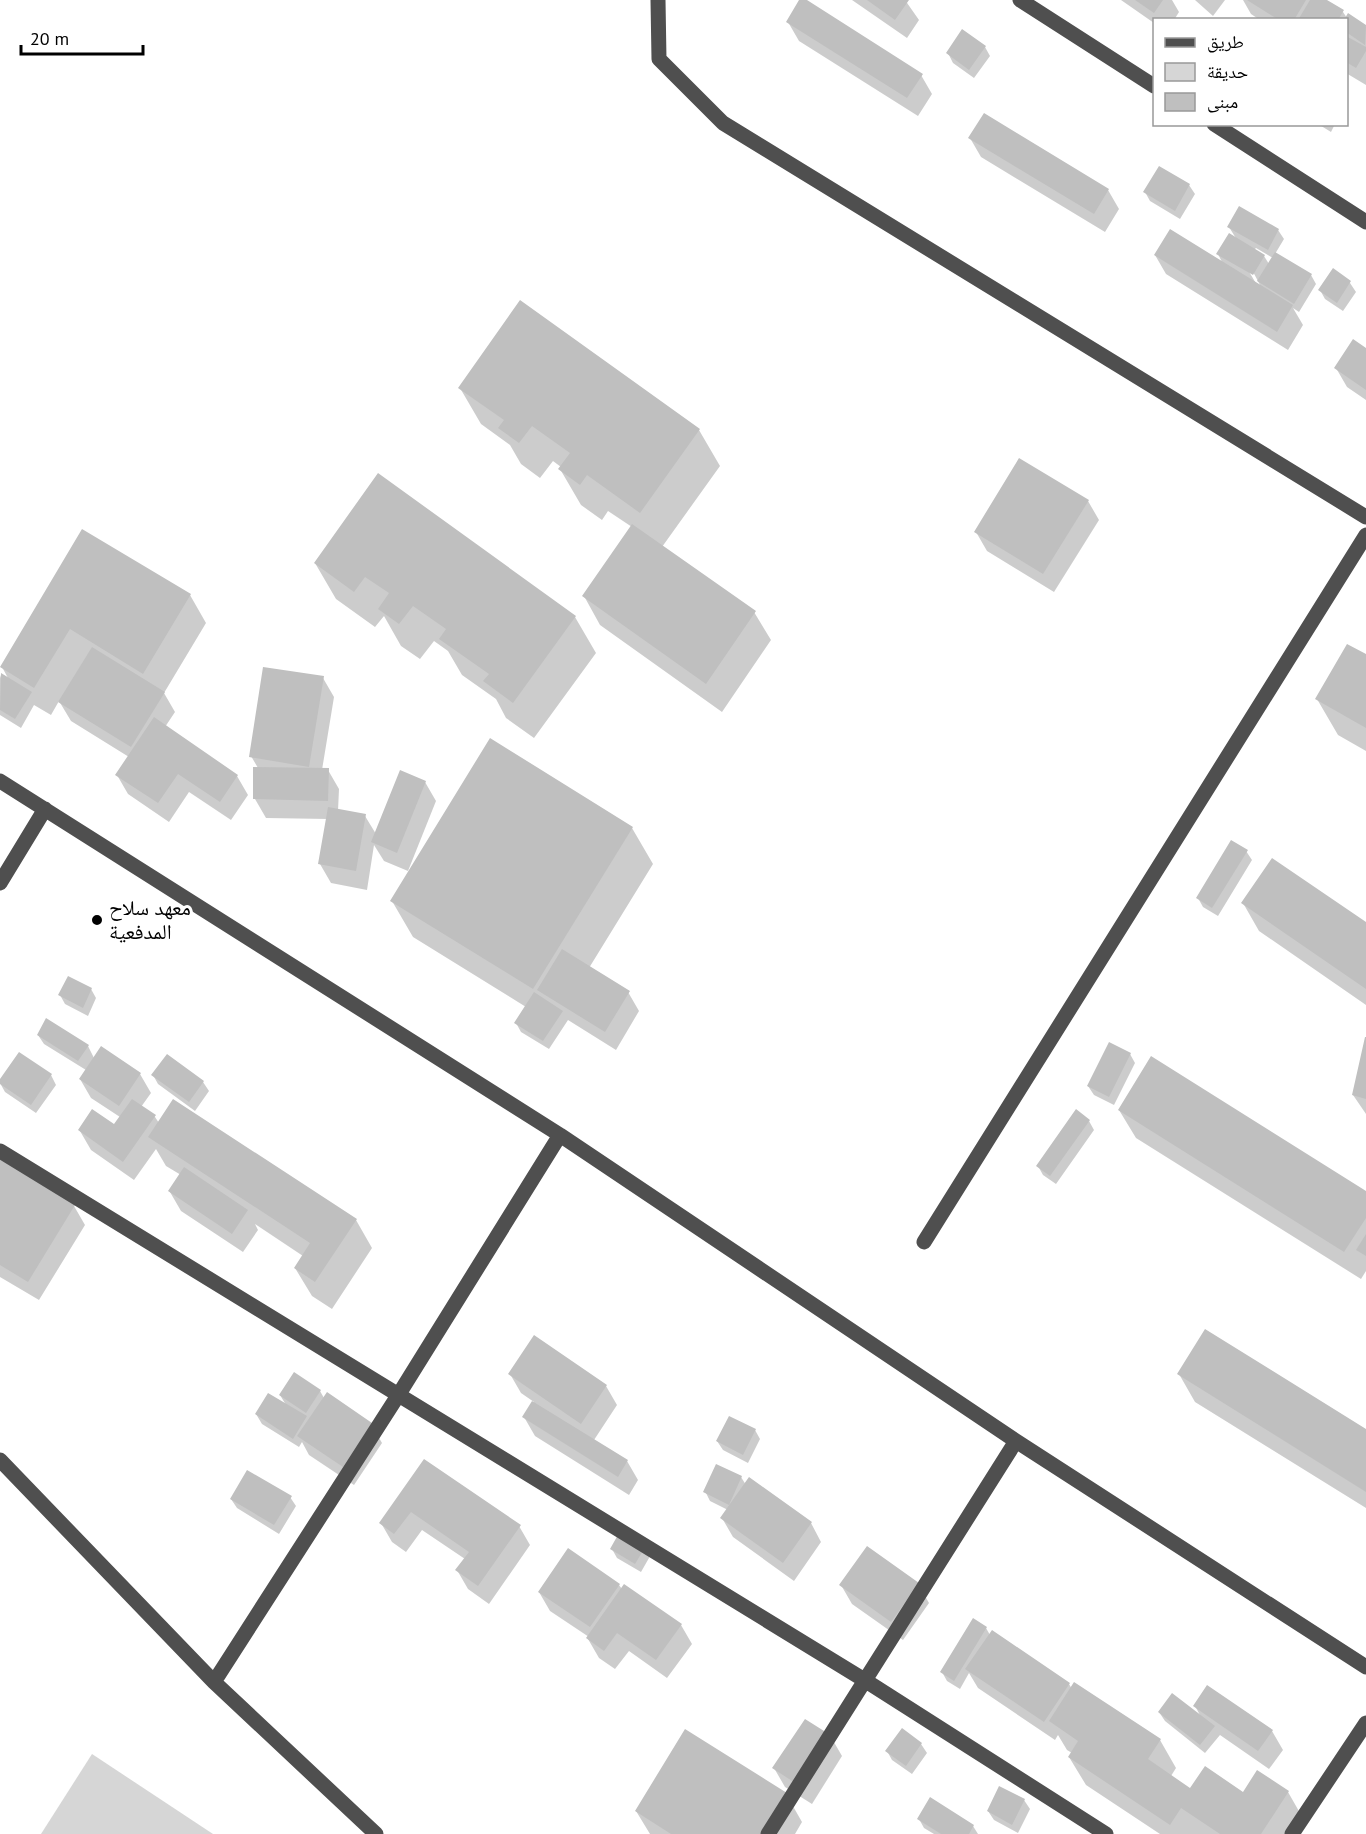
<svg xmlns="http://www.w3.org/2000/svg" width="1366" height="1834" viewBox="0 0 1366 1834" font-family="'PT Sans','Noto Naskh Arabic',sans-serif">
  <style>
    .green { fill: #d6d6d6 }
    .shadow { fill: #0003; fill-rule: evenodd }
    .building { fill: #bfbfbf }
    .lines { fill: none; stroke-linecap: round; stroke-linejoin: round }
    .minor { stroke: #4f4f4f; stroke-width: 15 }
    .poi-dot { fill: #000; stroke: #fff; stroke-width: 2 }
    .labels { text-anchor: middle; stroke-width: 6; stroke-linejoin: round; paint-order: stroke }
    .poi-label { font-size: 21px; fill: #000; stroke: #fff; text-anchor: start }
  </style>
  <rect width="100%" height="100%" fill="#fff"/>
  <!-- green -->
  <path class="green" d="M92 1754 213 1834H41Z"/>
  <!-- shadow -->
  <path class="shadow" d="M801 0H804L921 75 932 94 918 116 799 41 788 22Z
    M852 0H905L919 20 907 38Z
    M1121 0H1172L1179 12 1174 20H1154V23Z
    M1195 0H1225L1213 16Z
    M1243 0H1324L1343 12 1347 18 1349 15 1366 27V85L1346 73V20H1260L1251 14Z
    M985 47 990 56 974 78 953 63 948 53Z
    M1318 124H1335L1331 132Z
    M970 138 1108 190 1119 209 1105 232 981 157Z
    M1189 185 1195 194 1180 219 1150 201 1145 192Z
    M1229 227 1278 230 1284 239 1275 254 1311 275 1316 284 1299 312 1293 308 1303 325 1288 350 1166 274 1155 255 1223 264 1218 254 1237 240ZM1256 248 1273 258 1269 264 1264 256 1254 250ZM1251 268 1260 285H1257L1248 270Z
    M1334 270 1350 283 1356 292 1343 311 1325 299 1320 290Z
    M1366 350V400L1347 387 1336 368Z
    M460 388 699 430 720 466 662 547 754 612 771 640 722 712 600 625 584 596 632 527 608 511 602 520 581 505 560 469 561 467 553 461 540 478 521 464 510 445 481 424Z
    M1088 501 1099 520 1054 592 987 551 976 532Z
    M83 531 190 595 206 623 164 693 175 712 165 727 237 776 248 795 231 820 189 792 169 822 128 794 117 775 129 757 71 721 59 701 51 715 34 705 21 728 0 715V678L1 675 9 680 2 667Z
    M315 563 575 617 596 653 534 738 506 718 496 699 462 675 448 651 434 641 420 659 401 646 384 616 375 627 336 599Z
    M1366 656V751L1338 735 1317 699Z
    M323 678 334 697 322 770H328L339 789 338 811 365 816 376 834 425 782 436 801 408 871 384 861 374 845 367 890 331 883 320 864 328 819 266 818 255 799 258 768 251 756Z
    M632 828 653 864 589 968 628 992 639 1011 616 1050 568 1020 549 1049 521 1032 516 1023 526 1007 413 937 392 901Z
    M1246 851 1252 860 1218 916 1203 907 1198 898Z
    M1243 903 1366 924V1005L1259 931Z
    M91 989 96 998 88 1016 65 1004 60 995Z
    M38 1035 88 1046 94 1058 140 1074 151 1093 141 1107 155 1117 159 1123 356 1220 372 1248 332 1309 312 1296 295 1268 303 1256 255 1224 258 1230 243 1252 181 1211 170 1192 181 1175 166 1166 156 1149 134 1180 91 1150 80 1131 114 1126 120 1117 91 1098 80 1079 86 1070 44 1044Z
    M1366 1042V1114L1353 1095Z
    M19 1054 51 1075 56 1085 36 1113 5 1092 0 1083Z
    M1130 1054 1135 1063 1114 1105 1094 1095 1088 1086Z
    M167 1056 203 1082 209 1091 195 1111 158 1084 153 1075Z
    M1119 1110 1366 1192V1271L1361 1279 1136 1138Z
    M1089 1121 1094 1130 1056 1184 1043 1175 1038 1166Z
    M0 1160 74 1206 85 1225 39 1300 0 1277Z
    M510 1374 606 1386 617 1405 594 1440 627 1461 638 1480 629 1495 535 1436 524 1417 534 1402 521 1393Z
    M1179 1374 1366 1431V1508L1195 1402Z
    M320 1391 324 1398 371 1424 382 1443 354 1485 309 1455 302 1442 299 1447 262 1424 256 1414 286 1405 280 1395Z
    M755 1430 760 1439 748 1463 723 1450 717 1441Z
    M424 1461 519 1526 530 1545 489 1604 468 1589 457 1570 465 1559 422 1530 406 1552 392 1542 381 1523Z
    M741 1477 746 1485 811 1523 821 1542 794 1581 733 1537 722 1518 728 1510 710 1501 705 1491Z
    M290 1497 296 1506 279 1534 237 1508 231 1499Z
    M612 1549 653 1551 641 1572 617 1558Z
    M918 1584 929 1603 903 1640 852 1604 841 1585Z
    M619 1585 622 1589 681 1625 692 1644 667 1678 629 1651 615 1669 599 1658 588 1639 589 1637 550 1611 539 1592Z
    M986 1628 990 1635 1069 1684 1072 1689 1160 1740 1176 1768 1171 1776 1191 1790 1244 1794 1288 1792 1304 1820 1295 1834H1160L1086 1785 1069 1757 1072 1753 1067 1750 1058 1735 1055 1740 978 1688 969 1673 960 1689 947 1681 942 1672Z
    M1208 1687 1272 1731 1283 1750 1269 1769 1220 1735 1205 1753 1165 1721 1159 1712 1201 1717 1195 1706Z
    M831 1737 842 1756 812 1804 785 1787 774 1768Z
    M921 1744 927 1753 912 1774 892 1760 887 1751Z
    M786 1794 802 1822 795 1834H650L636 1811Z
    M1024 1800 1030 1809 1018 1833 994 1820 988 1811Z
    M919 1819 973 1826 978 1834H934L924 1828Z"/>
  <!-- building -->
  <path class="building" d="M799 0H807L923 74 907 98 786 22Z
    M867 0H909L895 20Z
    M1135 0H1163L1154 13Z
    M1247 0H1306L1294 20H1279Z
    M1310 0H1327L1344 10 1338 20H1298Z
    M1348 13 1366 25 1365 45 1346 32V20H1344Z
    M962 29 986 46 969 70 946 53Z
    M1346 36 1366 47V51L1356 68 1346 62Z
    M984 113 1109 189 1094 214 968 138Z
    M1159 166 1190 184 1175 211 1143 192Z
    M1239 206 1279 229 1268 250 1227 227Z
    M1170 229 1293 305 1277 332 1154 255Z
    M1229 233 1265 255 1253 275 1216 254Z
    M1275 252 1312 274 1294 304 1257 281Z
    M1333 268 1351 281 1337 303 1318 290Z
    M520 300 700 429 640 513 587 475 580 485 558 469 570 453 532 426 519 443 498 428 504 420 458 388Z
    M1353 339 1366 348V390L1334 368Z
    M1019 458 1089 500 1043 574 974 532Z
    M378 473 576 616 513 703 483 681 489 674 439 639 446 629 413 606 399 624 378 609 389 593 365 577 354 592 314 563Z
    M632 524 756 611 706 684 582 596Z
    M82 529 191 594 143 674 70 629 34 688 0 667Z
    M1347 644 1366 654V728L1315 699Z
    M92 647 165 692 131 747 58 702Z
    M263 667 324 676 309 767 249 757Z
    M1 673 32 692 15 719 0 710Z
    M154 717 238 775 220 802 178 774 158 803 115 775Z
    M490 738 633 827 533 989 390 901Z
    M253 767 329 768 328 801 253 799Z
    M400 770 426 781 397 853 371 842Z
    M328 807 366 814 356 871 318 864Z
    M1231 840 1248 850 1212 908 1196 898Z
    M1272 858 1366 922V989L1241 903Z
    M562 949 630 991 605 1032 537 990Z
    M68 976 92 988 83 1008 58 995Z
    M534 992 563 1011 543 1041 514 1023Z
    M46 1018 89 1045 78 1061 37 1035Z
    M1365 1037H1366V1099L1352 1095Z
    M1109 1042 1131 1053 1109 1097 1087 1086Z
    M101 1046 141 1073 119 1106 79 1079Z
    M19 1052 52 1074 31 1105 0 1084V1079Z
    M167 1054 204 1081 189 1102 151 1075Z
    M1151 1056 1366 1191V1218L1344 1252 1118 1110Z
    M132 1099 156 1115 123 1162 78 1130 92 1109 114 1124Z
    M173 1099 357 1219 315 1282 294 1268 310 1243 148 1137Z
    M1076 1109 1090 1120 1050 1176 1036 1166Z
    M0 1158 75 1205 28 1282 0 1265Z
    M184 1167 248 1210 232 1234 168 1191Z
    M1366 1234V1256L1356 1250Z
    M1205 1329 1366 1429V1492L1177 1374Z
    M534 1335 607 1385 581 1424 508 1374Z
    M294 1372 321 1390 306 1413 279 1395Z
    M327 1392 372 1423 343 1467 297 1436Z
    M268 1393 307 1416 293 1439 255 1414Z
    M532 1401 628 1460 618 1477 522 1417Z
    M729 1416 756 1429 743 1455 716 1441Z
    M424 1459 521 1525 478 1586 455 1570 469 1552 411 1512 394 1534 379 1523Z
    M716 1464 742 1476 729 1505 703 1492Z
    M247 1470 292 1496 274 1525 230 1499Z
    M749 1477 812 1522 783 1563 720 1518Z
    M623 1526 649 1541 635 1564 610 1549Z
    M867 1546 919 1583 891 1622 839 1585Z
    M568 1548 620 1584 590 1627 538 1592Z
    M624 1584 682 1624 656 1660 617 1633 604 1651 586 1638Z
    M973 1618 987 1627 954 1681 940 1672Z
    M992 1630 1070 1683 1044 1722 965 1669Z
    M1074 1682 1161 1739 1148 1759 1190 1788 1205 1766 1243 1792 1257 1770 1289 1791 1261 1834H1220L1181 1808 1170 1825 1068 1757 1078 1741 1049 1721Z
    M1207 1685 1273 1730 1258 1751 1193 1706Z
    M1172 1693 1215 1726 1200 1745 1158 1712Z
    M805 1719 832 1736 800 1786 772 1768Z
    M902 1728 922 1743 906 1766 885 1751Z
    M685 1729 787 1793 762 1834H671L635 1811Z
    M999 1786 1025 1799 1012 1825 987 1811Z
    M930 1797 974 1825 969 1834H941L917 1819Z"/>
  <g class="lines">
    <!-- minor -->
    <path class="minor" d="M658 0 659 59 723 123 1366 517
      M1020 0 1154 86
      M1214 124 1366 222
      M0 781 560 1135 1016 1441 1366 1667
      M0 883 45 809
      M0 1151 866 1681 1106 1834
      M924 1242 1366 535
      M0 1460 214 1682 376 1834
      M214 1682 399 1394 560 1135
      M768 1834 1016 1441
      M1292 1834 1366 1723"/>
  </g>
  <!-- markers -->
  <circle class="poi-dot" cx="97" cy="920" r="6"/>
  <g class="labels">
    <!-- poi labels -->
    <g class="poi-label">
      <text x="109" y="915">معهد سلاح<tspan x="109" dy="24">المدفعية</tspan></text>
    </g>
  </g>
  <!-- legend -->
  <rect x="1153" y="18" width="195" height="108" fill="#ffffff" stroke="#999999" stroke-width="1.5"/>
  <rect x="1165" y="38" width="30" height="9" fill="#4f4f4f" stroke="#999999" stroke-width="1.5"/>
  <text x="1207" y="48" font-size="18" fill="#000000">طريق</text>
  <rect x="1165" y="63" width="30" height="18" fill="#d6d6d6" stroke="#999999" stroke-width="1.5"/>
  <text x="1207" y="78" font-size="18" fill="#000000">حديقة</text>
  <rect x="1165" y="93" width="30" height="18" fill="#bfbfbf" stroke="#999999" stroke-width="1.5"/>
  <text x="1207" y="108" font-size="18" fill="#000000">مبنى</text>
  <!-- scale -->
  <path d="M21 45v9h122v-9" fill="none" stroke="#000000" stroke-width="3"/>
  <text x="30" y="45" font-size="18" fill="#000000" stroke="#ffffff" stroke-width="4.5" paint-order="stroke">20 m</text>
</svg>
